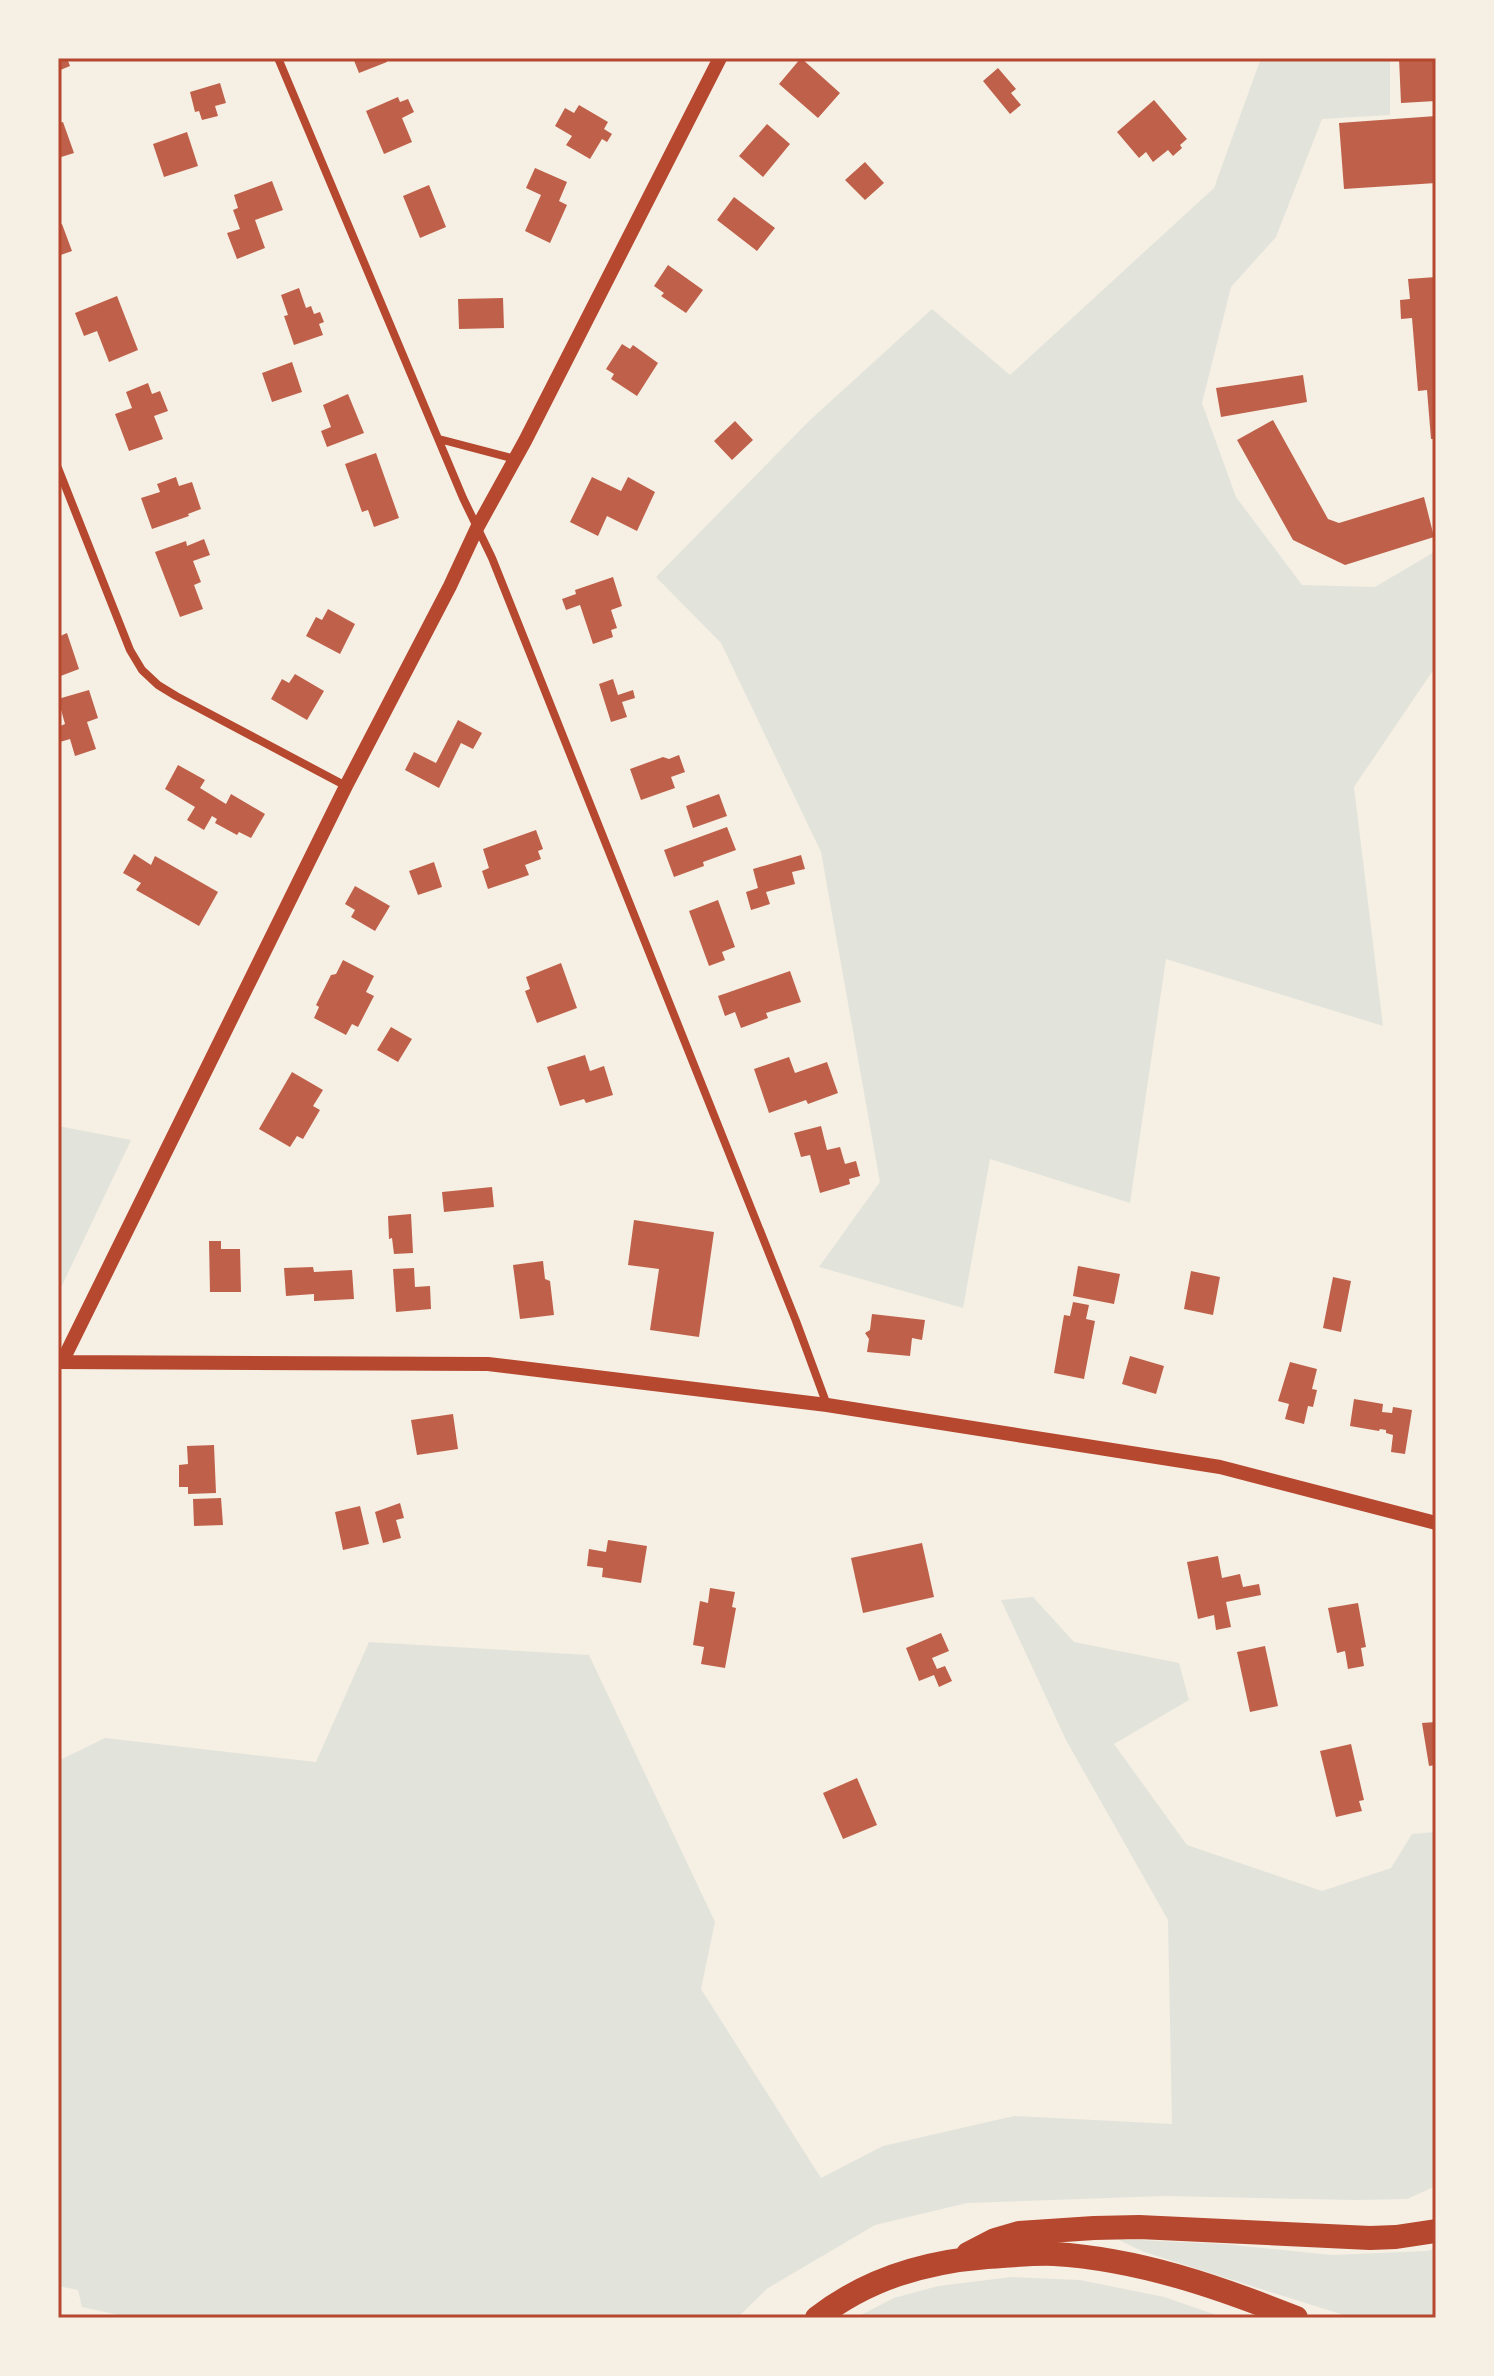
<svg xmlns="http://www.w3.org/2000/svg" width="1494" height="2376" viewBox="0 0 1494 2376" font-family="'Noto Sans',sans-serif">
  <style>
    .green { fill: #e2e4dc }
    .building { fill: #bf614a }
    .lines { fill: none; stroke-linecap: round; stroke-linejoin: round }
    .minor { stroke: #b5482f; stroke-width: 8 }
    .tertiary { stroke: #b5482f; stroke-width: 14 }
    .motorway { stroke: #b5482f; stroke-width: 24 }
    .neatline { fill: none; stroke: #b5482f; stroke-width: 3 }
  </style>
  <rect width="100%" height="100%" fill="#f6efe4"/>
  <!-- green -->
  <path class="green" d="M1261 58H1390V115L1322 119 1276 237 1231 287 1202 403 1236 497 1302 585 1375 587 1436 551V666L1354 787 1383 1026 1166 959 1130 1203 990 1159 963 1308 819 1267 880 1182 821 852 721 643 656 577 809 421 932 309 1010 375 1214 188Z
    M58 1126 131 1140 58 1294Z
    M1033 1597 1074 1642 1179 1663 1189 1700 1114 1744 1187 1845 1322 1891 1391 1868 1412 1834 1436 1832V2186L1407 2199 1356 2200 1164 2196 967 2203 875 2225 768 2288 737 2318H132L82 2307 78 2290 58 2286V1761L105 1738 316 1762 369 1642 589 1655 715 1922 701 1989 821 2178 883 2146 1014 2116 1172 2124 1168 1920 1066 1740 1001 1600Z
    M1117 2239 1224 2244 1332 2255 1427 2251 1436 2248V2318H1353L1144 2252Z
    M1012 2277 1080 2280 1164 2297 1225 2318H855L894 2298 938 2286Z"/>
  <!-- building -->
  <path class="building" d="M58 58H67L70 66 58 71Z
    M353 58H386L387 62 359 73Z
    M801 58 840 93 818 118 779 84Z
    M1399 58H1436V101L1401 103Z
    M998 68 1016 89 1011 93 1021 105 1010 114 983 81Z
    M220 83 226 103 215 106 218 116 202 120 199 111 195 112 190 92Z
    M398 97 400 102 408 99 414 112 402 118 412 142 384 154 366 111Z
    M1154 100 1187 139 1180 145 1182 148 1173 156 1168 150 1153 162 1146 152 1139 158 1117 132Z
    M579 105 608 122 604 129 612 134 607 142 602 139 590 159 566 145 572 136 555 126 565 108 574 113Z
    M1436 116V183L1344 189 1339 123Z
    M63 122 74 153 58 158V123Z
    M767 124 790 144 763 177 739 156Z
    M187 132 198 166 164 177 153 144Z
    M865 162 884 183 865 200 845 180Z
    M535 168 567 182 559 201 567 205 550 243 525 231 541 195 526 188Z
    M272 181 283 210 255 220 265 248 237 259 227 233 240 229 233 210 238 208 234 195Z
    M429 185 446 227 420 238 403 196Z
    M734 197 775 228 757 251 717 220Z
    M62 224 72 251 58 256V226Z
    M668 265 703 290 686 313 661 296 664 293 654 286Z
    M1436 277V439H1431L1427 390 1418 391 1412 318 1401 319 1400 300 1410 299 1408 279Z
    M299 288 306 308 311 306 314 314 320 312 324 322 319 324 323 335 294 345 284 316 288 315 281 295Z
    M117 296 138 350 109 362 97 331 84 336 75 313Z
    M503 298 504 328 459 329 458 299Z
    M622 344 630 349 633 345 658 363 637 396 611 379 614 374 606 369Z
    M292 362 302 392 272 402 262 373Z
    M1303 375 1307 402 1221 417 1216 388Z
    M148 383 152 394 160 391 168 411 154 416 163 439 129 451 115 414 132 408 126 392Z
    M348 394 364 433 327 447 321 431 331 427 323 405Z
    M1273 420 1328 519 1339 523 1424 497 1434 537 1345 565 1293 540 1237 440Z
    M735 421 753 440 732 460 714 441Z
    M376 453 399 518 374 527 368 510 362 512 345 464Z
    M176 477 179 486 192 482 201 509 188 514 189 516 152 529 141 498 160 492 157 484Z
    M592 477 621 491 628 477 655 492 637 531 607 516 598 536 570 522Z
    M204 539 210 555 193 561 201 582 194 585 203 609 180 617 155 552 186 541 187 546Z
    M613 577 622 606 611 610 617 628 611 630 613 637 593 644 580 605 566 610 562 599 576 594 575 590Z
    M328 609 355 624 340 654 306 636 316 617 322 620Z
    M67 633 79 669 58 677V637Z
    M295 674 324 691 307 720 271 699 282 679 289 683Z
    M613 679 618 695 633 690 635 698 622 702 627 717 611 722 599 684Z
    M89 690 98 718 87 722 96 749 75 756 70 739 60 742 58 727 65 724 58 699Z
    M458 720 482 733 473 749 461 743 439 788 405 770 414 752 436 763Z
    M679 755 685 772 671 777 675 788 641 800 630 769 663 757 669 759Z
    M178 765 205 780 200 788 226 804 231 794 265 814 251 838 239 832 237 835 215 823 217 819 212 816 204 830 187 820 195 807 165 789Z
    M719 794 727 816 693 828 686 806Z
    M727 827 736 850 703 862 704 866 674 877 664 850Z
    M536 830 543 849 538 851 541 859 525 865 529 875 488 889 482 871 489 868 483 849Z
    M134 854 151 865 155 856 218 892 199 926 136 890 141 883 123 873Z
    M801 855 805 869 792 872 795 884 766 892 770 904 751 910 746 892 758 888 753 869Z
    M434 862 442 887 418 895 409 871Z
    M355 886 390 906 375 931 351 917 355 910 345 904Z
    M718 900 735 947 722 952 725 960 709 966 689 911Z
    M343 960 374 976 366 992 374 996 358 1027 352 1024 346 1035 314 1018 319 1007 316 1005 331 975 336 974Z
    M561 963 577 1008 537 1023 525 991 530 989 526 977Z
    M790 971 801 1002 766 1013 768 1018 741 1028 735 1012 725 1016 718 996Z
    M391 1027 412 1039 398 1062 377 1050Z
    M585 1055 590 1071 604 1066 613 1095 586 1103 584 1099 560 1106 547 1067Z
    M789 1057 795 1073 827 1062 838 1093 808 1104 806 1100 769 1113 754 1069Z
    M292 1072 323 1090 313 1106 320 1110 303 1139 297 1136 290 1147 259 1129Z
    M821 1126 827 1150 840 1147 845 1164 856 1161 860 1176 849 1179 850 1184 820 1193 810 1155 801 1157 794 1133Z
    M492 1187 494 1207 444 1212 442 1192Z
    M411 1214 413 1253 394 1254 392 1238 389 1239 388 1216Z
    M634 1220 714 1232 699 1337 650 1330 659 1269 628 1265Z
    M209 1241H221V1249H240L241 1292H210Z
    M543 1261 545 1279 550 1281 554 1315 520 1319 513 1265Z
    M1078 1266 1120 1274 1114 1304 1073 1296Z
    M313 1267 314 1272 352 1270 354 1299 314 1301V1294L286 1296 284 1268Z
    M414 1268 415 1287 430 1286 431 1309 396 1312 393 1269Z
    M1191 1271 1220 1277 1213 1315 1184 1309Z
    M1333 1277 1351 1281 1341 1332 1323 1328Z
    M1073 1302 1089 1305 1086 1319 1095 1321 1084 1379 1054 1373 1064 1315 1070 1316Z
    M872 1314 925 1320 922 1340 912 1338 910 1356 867 1352 869 1339 865 1333 870 1330Z
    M1130 1356 1164 1366 1156 1394 1122 1384Z
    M1290 1362 1317 1369 1312 1389 1317 1390 1313 1407 1308 1406 1304 1424 1285 1419 1289 1404 1278 1401Z
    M1354 1399 1383 1404 1382 1412 1392 1413 1393 1407 1412 1410 1405 1454 1391 1452 1393 1435 1386 1433V1430L1380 1429 1379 1431 1350 1426Z
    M453 1414 458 1449 417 1455 411 1420Z
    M214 1445 216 1493 188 1494V1487H179V1465L188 1464 187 1446Z
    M221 1498 223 1525 194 1526 193 1499Z
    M400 1503 404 1518 396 1520 401 1538 383 1543 375 1512Z
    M360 1506 369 1544 343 1550 335 1512Z
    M608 1540 647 1546 641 1583 602 1577 603 1568 587 1566 589 1549 606 1552Z
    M922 1543 934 1597 863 1613 851 1558Z
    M1218 1556 1222 1578 1240 1574 1243 1587 1259 1584 1261 1595 1226 1602 1231 1627 1216 1630 1214 1615 1198 1619 1187 1562Z
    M710 1588 735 1592 732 1607 736 1608 725 1668 701 1664 704 1647 693 1645 700 1601 708 1603Z
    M1358 1603 1366 1647 1361 1648 1364 1666 1348 1669 1345 1651 1337 1653 1328 1608Z
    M941 1633 949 1651 932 1658 937 1669 945 1666 952 1681 939 1687 934 1675 919 1681 906 1648Z
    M1265 1646 1278 1706 1250 1712 1237 1652Z
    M1436 1722V1765L1429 1766 1422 1723Z
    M1351 1744 1364 1800 1359 1801 1362 1811 1336 1817 1320 1751Z
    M857 1778 877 1825 843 1839 823 1793Z"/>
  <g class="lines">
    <!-- minor -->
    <path class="minor" d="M278 58 463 498 492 558 796 1321 827 1405
      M439 439 515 459
      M58 468 130 650 142 670 158 685 176 696 346 786"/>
    <!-- tertiary -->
    <path class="tertiary" d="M58 1362 488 1364 827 1405 1220 1467 1436 1523
      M62 1362 346 786 450 586 477 528 525 441 720 58"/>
    <!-- motorway -->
    <path class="motorway" d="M968 2254 995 2240 1019 2233 1094 2228 1139 2227 1370 2238 1396 2237 1436 2231
      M817 2318C867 2279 924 2262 987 2257 1009 2256 1032 2253 1054 2254 1138 2259 1219 2287 1296 2318"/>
  </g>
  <!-- border -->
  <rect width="1494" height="2376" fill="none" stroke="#f6efe4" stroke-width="120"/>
  <rect x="60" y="60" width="1374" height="2256" class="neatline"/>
</svg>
